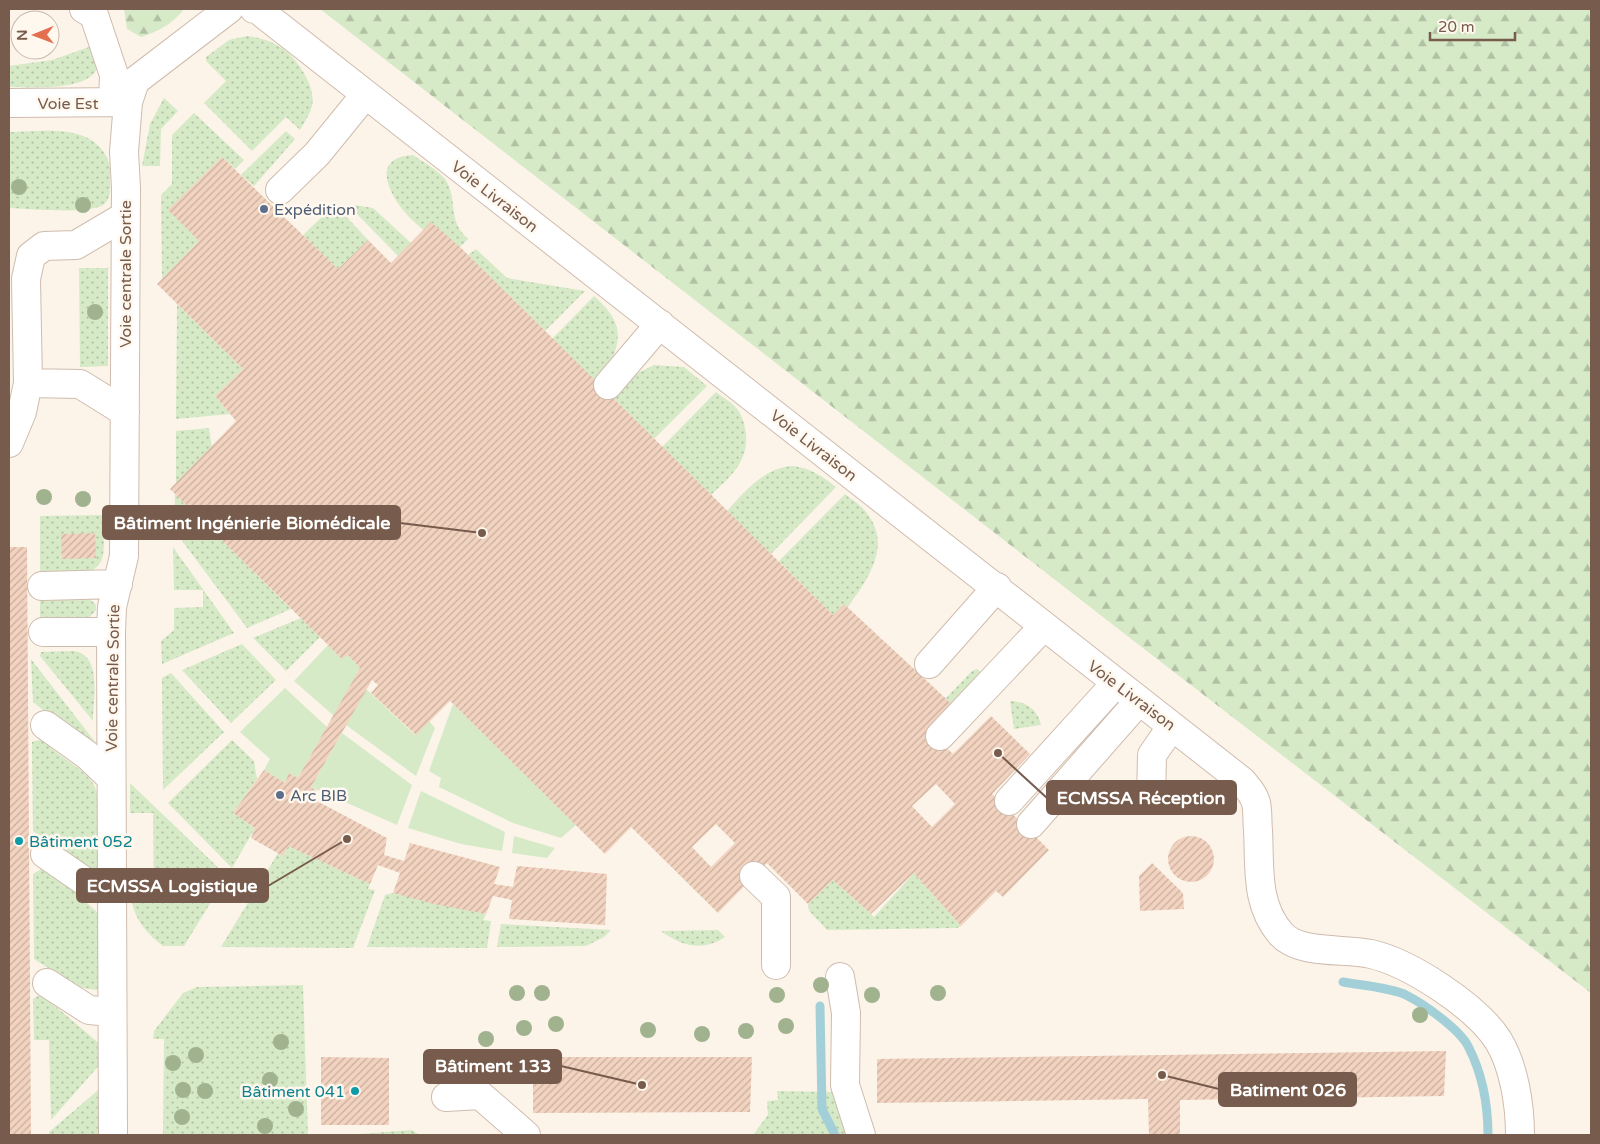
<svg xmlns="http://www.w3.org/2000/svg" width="1600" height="1144" viewBox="0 0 1600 1144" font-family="'Varela Round',sans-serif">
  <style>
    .grass { fill: url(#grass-dots) }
    .forest { fill: url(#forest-firs) }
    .green { fill: #d6eac7 }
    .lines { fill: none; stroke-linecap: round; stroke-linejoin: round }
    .stream { stroke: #a3d0d8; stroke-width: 9 }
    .building { fill: url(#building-hatch); fill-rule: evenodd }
    .minor-casing { stroke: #cfbcae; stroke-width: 30 }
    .minor { stroke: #fff; stroke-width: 28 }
    .tree { fill: #a0b28e }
    .service-dot { fill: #5c6f8a; stroke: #fff8ef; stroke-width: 2 }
    .culture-dot { fill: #0f9aa8; stroke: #fff8ef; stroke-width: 2 }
    .labels { text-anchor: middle; stroke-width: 5; stroke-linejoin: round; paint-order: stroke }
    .street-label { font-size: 16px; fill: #775b4c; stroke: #fff8ef }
    .service-label { font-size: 16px; fill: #4e5e75; stroke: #fff8ef; text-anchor: start }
    .culture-label { font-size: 16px; fill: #0d838f; stroke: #fff8ef; text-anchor: start }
    .leader { fill: none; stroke: #775b4c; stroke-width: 2 }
    .callout-dot { fill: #775b4c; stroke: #fff8ef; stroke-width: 2 }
    .callout { fill: #775b4c; stroke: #775b4c; stroke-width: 2 }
    .callout-label { font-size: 18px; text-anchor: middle; font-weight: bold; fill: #fff }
  </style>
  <defs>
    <pattern id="grass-dots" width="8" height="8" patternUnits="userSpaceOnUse" patternTransform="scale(1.25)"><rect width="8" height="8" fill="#d6eac7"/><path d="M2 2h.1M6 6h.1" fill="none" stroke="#b2c1a4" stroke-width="1.8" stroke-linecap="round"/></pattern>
    <pattern id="forest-firs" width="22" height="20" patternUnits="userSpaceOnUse" patternTransform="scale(1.25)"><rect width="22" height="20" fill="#d6eac7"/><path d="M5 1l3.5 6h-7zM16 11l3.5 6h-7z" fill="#b2c1a4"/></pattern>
    <pattern id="building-hatch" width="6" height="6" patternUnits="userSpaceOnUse" patternTransform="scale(1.25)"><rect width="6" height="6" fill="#f2d3c0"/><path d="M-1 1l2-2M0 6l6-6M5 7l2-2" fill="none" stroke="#c9ae9e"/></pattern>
  </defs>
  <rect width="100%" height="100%" fill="#fcf4e9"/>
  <!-- grass -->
  <path class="grass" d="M247 36C276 39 295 54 307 79 311 87 314 97 312 106 310 114 304 123 300 130L286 117 252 151 204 103 226 81 206 61V57L229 40Z
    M92 46C94 50 97 56 98 61 100 93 29 87 9 87V66L52 60Z
    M164 98 178 111 161 129 160 166H142L150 124Z
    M194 113 244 160 235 169 222 157 169 210 199 241 162 279 161 195 172 184V135Z
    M286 131 295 139 254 186 241 175Z
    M9 132C42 132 92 122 108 160 111 167 110 176 110 183 111 192 109 203 101 206 81 214 32 209 9 208Z
    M413 155C423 162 438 170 445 179 459 200 446 219 468 239L460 247C448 242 435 237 424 230 401 215 359 158 413 155Z
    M354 205 373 208 411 243 398 256 354 211Z
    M343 206 342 212 368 240 338 269 303 235 327 212Z
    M476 249 507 278 585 291 545 331 468 255Z
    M79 268H108V366L80 367Z
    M594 296C630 327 620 348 598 384L552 339Z
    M177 304 243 369 215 396 230 414 176 419Z
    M654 365 684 367 707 386 654 439 611 396 632 376Z
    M716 392C722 397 732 402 737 409 743 416 745 426 746 434 748 463 730 477 711 495L662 447Z
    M209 428 212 448 176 484V431Z
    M792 466C811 468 822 476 836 487L771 554 727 511C745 491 764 468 792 466Z
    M175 494 291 609 247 628 174 530Z
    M845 494C852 500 861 505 866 512 893 545 868 579 848 607L843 604 833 615 779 561Z
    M103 515C103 528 105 543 103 555 99 581 59 574 40 574V516Z
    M173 547 234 633 162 664 161 641 174 630V608L203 607V590H174Z
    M40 596 88 597 96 605V610L89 618 40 620Z
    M301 618 320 637 286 671 253 638Z
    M242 644 276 680 231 723 182 670Z
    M73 651C103 654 93 700 93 721L40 656 41 652Z
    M31 659 99 747 49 715 33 702Z
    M977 669 980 671 981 676 956 708 946 698 972 671Z
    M171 673 224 732 163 790 162 678Z
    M1010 701C1025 701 1038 709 1041 725L1014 729Z
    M42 739C56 755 75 763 89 778 106 796 100 844 101 868L98 870C82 870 46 842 33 831L32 742Z
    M232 740 254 761 257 779 233 813 255 828 232 868 168 803Z
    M130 783 227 876 184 946H163C146 933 134 919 131 897L154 896 153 813H130Z
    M288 846 370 884 368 889 375 890 353 948 221 947 278 853 283 856Z
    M46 866 97 912 101 919V987L96 990 78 987 34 959 33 874Z
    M914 873 961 926 957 928 827 930 809 911 808 904 833 880 874 917Z
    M393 893 486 914 483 920 491 921 487 948 367 947 385 895Z
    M501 924 611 930 604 937 586 946 497 947Z
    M718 930 725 937C703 952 681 946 661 931Z
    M303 985 308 1135H163L164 1039H153L154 1031 183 993 197 987Z
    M41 994 101 1045 102 1062 51 1120 49 1040H34L33 999Z
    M103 1086 104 1135H49V1132Z
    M777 1091 836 1092 854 1135H753L768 1115 767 1101 778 1100Z
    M412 1130 420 1135H347Z"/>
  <!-- forest -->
  <path class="forest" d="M124 9H184C174 23 157 32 141 37L127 29Z
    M320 9H1591V993L1148 652Z"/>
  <!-- green -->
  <path class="green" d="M328 645 342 658 348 655 360 668 334 716 294 681Z
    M285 688 327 727 298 778 290 773 285 783 264 770 270 759 240 732Z
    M366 689 415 735 429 721 435 728 416 776 346 725Z
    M453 704 576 825 561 838 513 823 439 787 441 778 429 771Z
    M342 733 412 785 397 825 311 787Z
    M421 791 505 832 502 851 461 844 408 828Z
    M514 836 555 848 547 858 512 853Z"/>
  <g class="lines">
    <!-- stream -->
    <path class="stream" d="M1343 982C1359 985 1393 988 1406 995 1424 1004 1459 1029 1468 1046 1482 1073 1488 1106 1488 1135
      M820 1006 822 1109 835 1135"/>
  </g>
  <!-- building -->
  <path class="building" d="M222 157 338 269 368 240 391 263 431 222 460 247 833 615 844 604 956 708 932 734 953 754 991 716 1030 754 992 794 1049 850 1003 897 996 891 961 926 914 873 871 914 833 880 808 904 767 863 718 913 631 827 605 854 450 701 416 735 371 693 378 685 372 680 311 787 317 791 313 799 387 838 384 855 404 861 410 843 500 867 494 884 513 887 517 866 607 874 605 925 509 919 512 900 493 896 486 914 434 904 393 893 400 873 378 865 370 884 288 846 283 856 251 838 255 828 233 813 264 770 285 783 289 773 298 778 360 668 348 655 342 659 328 645 170 489 236 421 215 396 243 369 157 284 199 241 168 210ZM936 784 955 804 932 827 912 806ZM716 824 735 843 711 867 692 847Z
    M95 533 96 558 62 559 61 534Z
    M9 547H27L31 1135H9Z
    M1168 859a23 23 0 1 1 46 0a23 23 0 1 1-46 0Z
    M1152 863 1183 893 1184 909 1140 911 1139 876Z
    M1446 1051 1444 1096 1180 1100V1135H1149L1148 1099 877 1103V1059Z
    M321 1057 389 1058V1125H321Z
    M533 1057H752L750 1112 533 1113Z"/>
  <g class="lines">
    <!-- minor casing -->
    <g class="minor-casing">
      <path id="minor" d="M84 9 94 15 114 75 113 102
        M254 9H257L1242 781C1248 788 1254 795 1256 803 1258 811 1257 822 1258 830 1260 867 1255 904 1281 934 1300 955 1345 948 1371 954 1410 963 1476 1006 1498 1040 1514 1066 1520 1105 1520 1135
        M9 103 128 102
        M280 190 317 154 365 95
        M608 385 660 324
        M125 412 80 384 28 383 26 279 31 256 44 246 76 245 125 216
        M9 443 22 412 28 383
        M42 586 118 584
        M43 632H111
        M929 664 997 587
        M45 725 87 755 110 777
        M940 736 1044 626
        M1151 800 1152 755 1172 726
        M1009 801 1116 683
        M1031 824 1139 701
        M45 854 93 887 112 886
        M754 876 776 897V965
        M840 977 846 1013 845 1085 861 1135
        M47 983 89 1010 112 1012
        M446 1097 480 1095 526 1135
        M113 1135 111 632 112 607 124 556 126 188 124 152 128 102 135 81 229 9"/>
    </g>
    <!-- minor -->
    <use href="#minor" class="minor"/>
  </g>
  <!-- trees -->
  <g class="tree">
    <circle cx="19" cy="187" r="8"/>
    <circle cx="83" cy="205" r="8"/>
    <circle cx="95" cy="312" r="8"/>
    <circle cx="44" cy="497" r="8"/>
    <circle cx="83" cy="499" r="8"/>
    <circle cx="821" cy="985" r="8"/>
    <circle cx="517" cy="993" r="8"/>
    <circle cx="542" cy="993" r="8"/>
    <circle cx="938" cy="993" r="8"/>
    <circle cx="777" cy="995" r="8"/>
    <circle cx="872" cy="995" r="8"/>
    <circle cx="1420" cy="1015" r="8"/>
    <circle cx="556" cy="1024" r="8"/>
    <circle cx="786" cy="1026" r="8"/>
    <circle cx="524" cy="1028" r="8"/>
    <circle cx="648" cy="1030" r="8"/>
    <circle cx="746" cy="1031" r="8"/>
    <circle cx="702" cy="1034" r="8"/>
    <circle cx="486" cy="1039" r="8"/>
    <circle cx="281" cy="1042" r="8"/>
    <circle cx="196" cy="1055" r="8"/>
    <circle cx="173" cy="1063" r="8"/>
    <circle cx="270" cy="1080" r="8"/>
    <circle cx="183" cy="1090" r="8"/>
    <circle cx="205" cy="1091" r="8"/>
    <circle cx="296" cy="1109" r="8"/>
    <circle cx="182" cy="1117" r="8"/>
    <circle cx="265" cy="1126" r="8"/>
  </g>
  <!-- markers -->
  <g class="service-dot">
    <circle cx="264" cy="209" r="5"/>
    <circle cx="280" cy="795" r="5"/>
  </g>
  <g class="culture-dot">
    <circle cx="19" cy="841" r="5"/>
    <circle cx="355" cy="1091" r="5"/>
  </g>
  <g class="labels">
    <!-- street labels -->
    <g class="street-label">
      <text x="68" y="109">Voie Est</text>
      <text transform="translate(495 196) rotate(38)" y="6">Voie Livraison</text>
      <text transform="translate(125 274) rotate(-90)" y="6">Voie centrale Sortie</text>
      <text transform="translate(814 445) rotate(38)" y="6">Voie Livraison</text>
      <text transform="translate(112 678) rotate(-89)" y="6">Voie centrale Sortie</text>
      <text transform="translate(1132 695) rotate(37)" y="6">Voie Livraison</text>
    </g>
    <!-- service labels -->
    <g class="service-label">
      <text x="274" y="215">Expédition</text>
      <text x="290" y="801">Arc BIB</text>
    </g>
    <!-- culture labels -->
    <g class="culture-label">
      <text x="29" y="847">Bâtiment 052</text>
      <text x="345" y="1097" text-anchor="end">Bâtiment 041</text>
    </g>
  </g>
  <!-- callouts -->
  <path class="leader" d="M482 533L400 523M998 753L1047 798M347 839L268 886M642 1085L561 1066M1162 1075L1219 1089"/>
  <g class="callout-dot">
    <circle cx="482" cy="533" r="5"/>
    <circle cx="998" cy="753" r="5"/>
    <circle cx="347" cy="839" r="5"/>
    <circle cx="642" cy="1085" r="5"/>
    <circle cx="1162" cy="1075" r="5"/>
  </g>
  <g class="callout">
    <rect x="103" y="506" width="297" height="33" rx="5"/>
    <rect x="1047" y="781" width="189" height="33" rx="5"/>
    <rect x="77" y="869" width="191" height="33" rx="5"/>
    <rect x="424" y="1050" width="137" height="33" rx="5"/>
    <rect x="1219" y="1073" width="137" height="33" rx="5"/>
  </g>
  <g class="callout-label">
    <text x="252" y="529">Bâtiment Ingénierie Biomédicale</text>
    <text x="1141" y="804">ECMSSA Réception</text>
    <text x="172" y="892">ECMSSA Logistique</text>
    <text x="493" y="1072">Bâtiment 133</text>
    <text x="1288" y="1096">Batiment 026</text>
  </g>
  <!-- border -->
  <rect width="1600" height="1144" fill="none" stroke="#775b4c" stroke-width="20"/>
  <!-- north arrow -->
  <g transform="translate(35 35) rotate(269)"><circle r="24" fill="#fff8ef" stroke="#c9b9ae"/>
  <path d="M0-4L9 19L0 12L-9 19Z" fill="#e46f50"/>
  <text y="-8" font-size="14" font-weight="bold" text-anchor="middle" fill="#775b4c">N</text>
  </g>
  <!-- scale -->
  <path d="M1430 32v8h85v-8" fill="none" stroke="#775b4c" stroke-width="2.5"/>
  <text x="1438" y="32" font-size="15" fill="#775b4c" stroke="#fff8ef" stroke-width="4" paint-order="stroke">20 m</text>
</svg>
